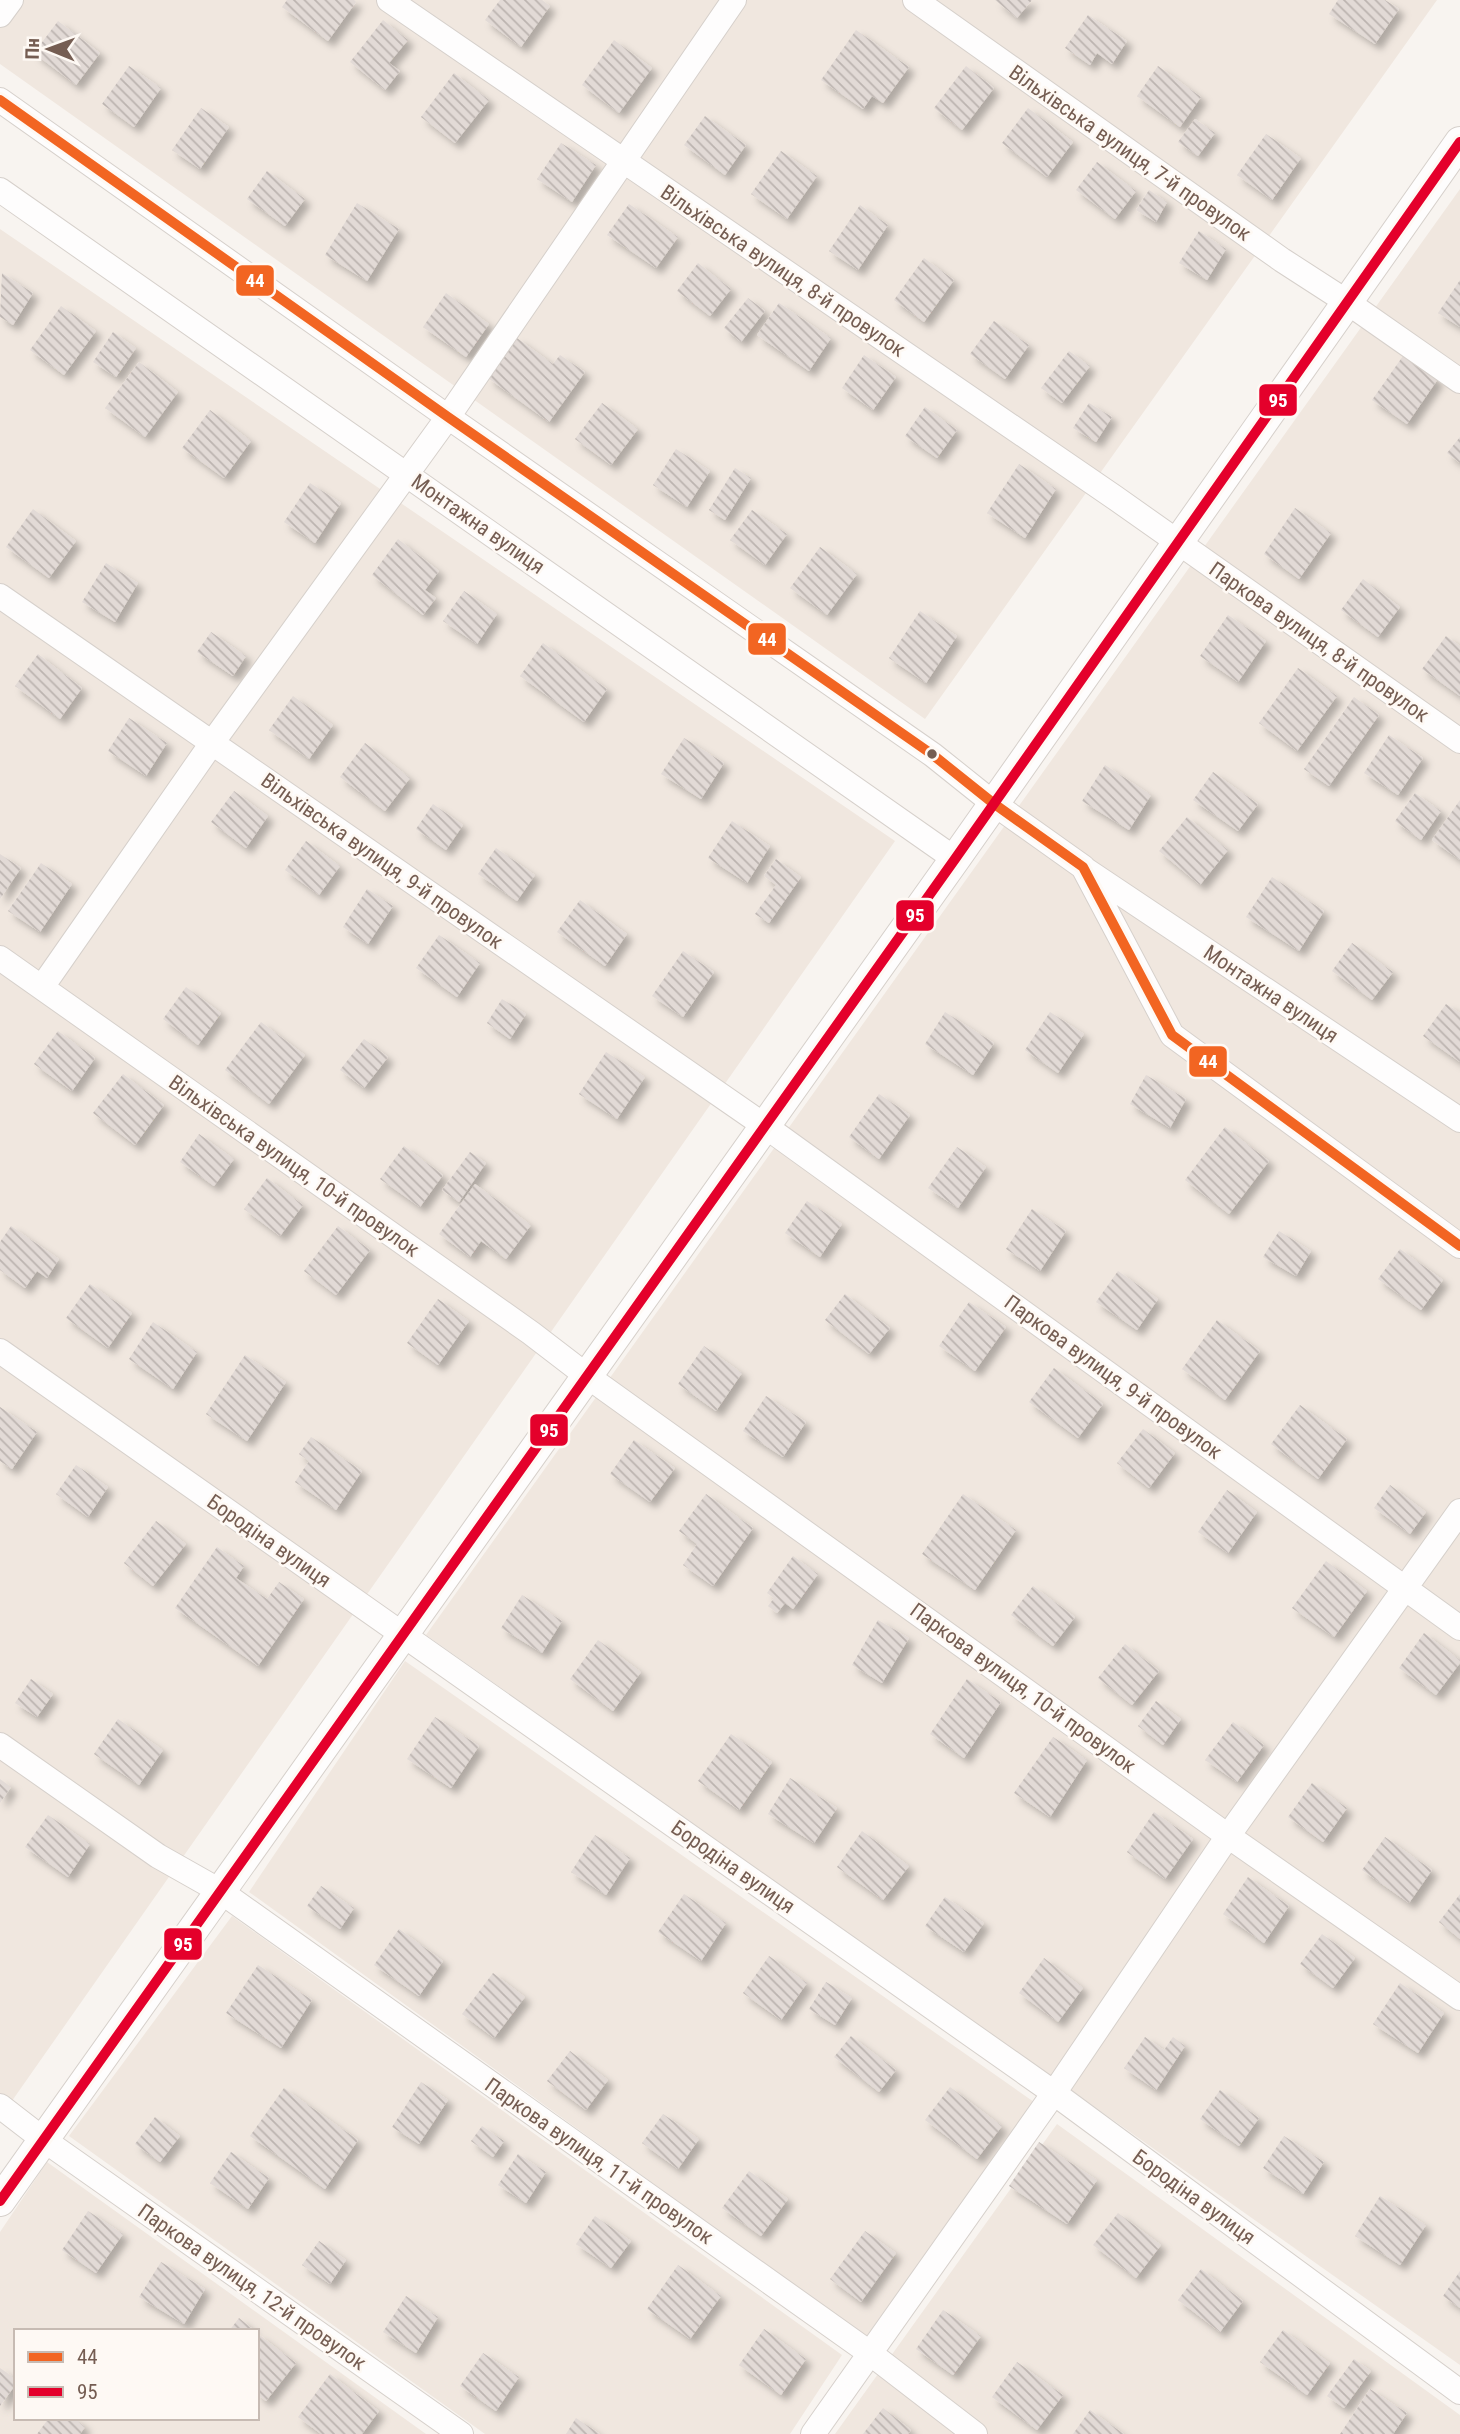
<svg xmlns="http://www.w3.org/2000/svg" width="1460" height="2434" viewBox="0 0 1460 2434" font-family="'Roboto Condensed',sans-serif">
  <style>
    .residential { fill: #f0e7df; fill-rule: evenodd }
    .building { fill: url(#building-back-hatch); filter: url(#shadow) }
    .lines { fill: none; stroke-linecap: round; stroke-linejoin: round }
    .minor-casing { stroke: #d6d0cb; stroke-width: 26 }
    .tertiary-casing { stroke: #d6d0cb; stroke-width: 32 }
    .minor { stroke: #fefdfd; stroke-width: 24 }
    .tertiary { stroke: #fefdfd; stroke-width: 30 }
    .bus-1-casing { stroke: #fef9f4; stroke-width: 16 }
    .bus-2-casing { stroke: #fef9f4; stroke-width: 16 }
    .bus-1 { stroke: #f26522; stroke-width: 10 }
    .bus-2 { stroke: #e4002b; stroke-width: 10 }
    .bus-dot { fill: #755d52; stroke: #fef9f4; stroke-width: 2.5 }
    .labels { text-anchor: middle; stroke-width: 5; stroke-linejoin: round; paint-order: stroke }
    .street-label { font-size: 21px; fill: #755d52; stroke: #fef9f4 }
    .line-badge { stroke: #fef9f4; stroke-width: 2.5 }
    .badge-label { font-size: 19px; text-anchor: middle; font-weight: bold; fill: #fff }
  </style>
  <defs>
    <pattern id="building-back-hatch" width="6" height="6" patternUnits="userSpaceOnUse" patternTransform="scale(1.75)"><rect width="6" height="6" fill="#e2dad6"/><path d="M-1 5l2 2M0 0l6 6M5-1l2 2" fill="none" stroke="#bcb4b0"/></pattern>
    <filter id="shadow"><feDropShadow dx="6" dy="6" stdDeviation="3.5" flood-color="#0004"/></filter>
  </defs>
  <rect width="100%" height="100%" fill="#f8f4f0"/>
  <!-- residential -->
  <path class="residential" d="M0 0H1437L925 719 0 64Z
    M1460 189V2365L426 1635Z
    M0 229 895 841 0 2118Z
    M405 1661 1034 2102 866 2337 249 1892Z
    M232 1916 842 2355 790 2434H485L69 2136Z
    M1057 2124 1460 2415V2434H835Z
    M47 2162 426 2434H0V2232ZM16 2331H257V2418H16Z"/>
  <!-- building -->
  <path class="building" d="M287 0H354L356 2 328 41 282 7Z
    M500 0H542L550 6 521 47 485 20Z
    M995 0H1032L1017 18Z
    M1338 0H1385L1399 9 1375 44 1329 14Z
    M1088 15 1127 41 1112 64 1097 53 1090 65 1065 48Z
    M383 20 408 40 389 63 400 71 385 90 350 62Z
    M58 21 100 53 76 85 34 53Z
    M856 30 909 67 883 103 872 96 863 109 821 80Z
    M614 40 652 68 619 113 582 85Z
    M129 66 161 88 134 127 102 104Z
    M966 66 994 88 962 130 934 108Z
    M1158 66 1201 97 1180 127 1137 96Z
    M454 73 489 100 455 143 421 117Z
    M201 108 229 127 200 169 172 150Z
    M1028 108 1073 142 1047 177 1002 143Z
    M705 116 746 145 725 175 684 145Z
    M1195 119 1215 133 1198 156 1178 142Z
    M1266 134 1301 158 1272 200 1237 175Z
    M561 143 596 165 572 202 537 179Z
    M781 151 817 176 787 219 751 194Z
    M1097 162 1136 191 1115 219 1076 190Z
    M267 171 305 199 285 226 247 199Z
    M1149 190 1167 202 1156 222 1136 210Z
    M357 203 399 229 367 281 325 255Z
    M629 204 678 237 656 268 607 235Z
    M860 205 888 225 858 270 829 251Z
    M1199 231 1226 249 1207 280 1179 263Z
    M924 258 954 280 924 322 894 300Z
    M698 263 731 289 710 316 677 291Z
    M2 273 33 293 13 325 0 317Z
    M1460 280V327L1438 313Z
    M446 293 489 324 466 357 423 327Z
    M748 298 765 311 741 342 724 328Z
    M779 303 831 338 809 371 757 335Z
    M61 306 96 331 64 375 30 350Z
    M994 321 1029 345 1005 379 970 354Z
    M113 332 136 348 116 377 93 362Z
    M517 338 553 364 560 355 585 372 549 422 488 378Z
    M1069 351 1090 366 1062 403 1041 388Z
    M864 355 896 377 873 410 842 388Z
    M1403 356 1438 379 1407 424 1372 400Z
    M139 362 178 392 145 437 105 408Z
    M602 403 638 429 611 465 575 439Z
    M1089 403 1112 417 1096 442 1073 428Z
    M925 407 957 430 937 458 905 436Z
    M210 410 251 441 224 478 182 448Z
    M1460 437V463L1447 453Z
    M676 449 710 471 687 507 653 485Z
    M1019 464 1056 489 1025 538 987 513Z
    M735 468 751 478 725 520 709 510Z
    M310 483 341 503 315 543 284 522Z
    M1295 508 1331 533 1299 579 1264 554Z
    M33 509 76 541 49 578 6 547Z
    M752 510 787 534 765 565 730 540Z
    M398 539 439 571 425 590 436 598 423 615 372 575Z
    M820 547 857 574 827 615 790 588Z
    M106 563 138 583 115 622 82 602Z
    M1363 579 1400 607 1378 637 1341 610Z
    M464 591 497 614 477 644 443 621Z
    M920 611 957 636 926 683 889 658Z
    M1228 615 1266 641 1238 682 1200 656Z
    M211 632 246 656 233 676 197 652Z
    M1446 636 1460 646V696L1422 669Z
    M543 643 607 689 584 722 520 676Z
    M38 654 82 688 60 719 15 686Z
    M1298 668 1337 696 1297 751 1259 723Z
    M293 696 333 725 309 759 269 730Z
    M1354 697 1379 715 1329 786 1304 769Z
    M129 718 167 743 146 776 108 751Z
    M1389 735 1423 758 1398 795 1364 773Z
    M684 738 724 763 701 799 661 774Z
    M365 743 410 778 385 811 340 777Z
    M1105 765 1151 795 1129 830 1082 801Z
    M1213 772 1258 804 1238 831 1193 800Z
    M234 791 268 816 246 848 211 822Z
    M1415 793 1441 811 1421 840 1395 821Z
    M1460 800V860L1432 840Z
    M433 804 463 825 446 850 416 829Z
    M1187 817 1228 850 1200 885 1159 851Z
    M732 821 770 846 747 883 708 858Z
    M306 841 340 866 319 895 285 870Z
    M496 848 535 875 517 901 478 874Z
    M0 854 21 868 0 899Z
    M776 859 801 877 769 923 755 914 776 885 764 876Z
    M41 863 72 884 40 932 8 911Z
    M1272 877 1324 911 1299 951 1246 917Z
    M367 889 393 906 368 944 343 927Z
    M580 900 627 934 605 966 557 932Z
    M439 935 480 963 457 997 416 968Z
    M1352 943 1393 972 1372 1000 1332 971Z
    M683 951 714 972 683 1017 652 996Z
    M186 987 221 1013 198 1045 163 1019Z
    M502 999 526 1014 510 1039 487 1023Z
    M1446 1004 1460 1013V1062L1423 1036Z
    M945 1012 994 1043 973 1075 925 1044Z
    M1050 1012 1084 1034 1058 1073 1025 1050Z
    M261 1022 305 1055 269 1104 225 1070Z
    M58 1031 95 1058 72 1091 34 1064Z
    M364 1039 388 1057 364 1088 340 1070Z
    M606 1052 645 1077 617 1119 579 1094Z
    M123 1074 164 1105 135 1145 93 1113Z
    M1146 1075 1186 1099 1170 1128 1130 1104Z
    M879 1094 910 1115 879 1159 849 1137Z
    M1225 1127 1269 1161 1229 1214 1185 1180Z
    M199 1134 234 1159 214 1186 180 1162Z
    M404 1146 443 1175 420 1207 380 1179Z
    M957 1147 986 1167 958 1208 928 1188Z
    M470 1152 486 1163 459 1202 442 1190Z
    M267 1178 303 1205 280 1236 244 1209Z
    M475 1184 531 1225 506 1259 481 1241 470 1257 439 1234Z
    M807 1201 842 1224 820 1257 785 1233Z
    M1032 1209 1066 1231 1040 1271 1006 1249Z
    M11 1226 59 1259 47 1278 37 1271 25 1288 0 1270V1242Z
    M338 1226 370 1250 336 1295 304 1271Z
    M1279 1231 1311 1251 1296 1276 1263 1257Z
    M1400 1249 1443 1280 1421 1310 1378 1279Z
    M1118 1271 1158 1299 1137 1330 1096 1302Z
    M90 1284 132 1313 108 1348 66 1318Z
    M845 1294 890 1328 869 1354 825 1320Z
    M438 1299 469 1321 438 1365 407 1343Z
    M969 1302 1006 1327 975 1371 939 1346Z
    M1217 1320 1260 1351 1225 1400 1182 1369Z
    M153 1322 197 1352 173 1389 129 1359Z
    M704 1346 742 1373 716 1411 678 1384Z
    M245 1355 286 1382 247 1441 206 1414Z
    M1054 1368 1103 1404 1078 1438 1029 1402Z
    M766 1396 806 1422 783 1457 743 1431Z
    M1300 1405 1347 1439 1318 1479 1271 1444Z
    M0 1407 37 1432 12 1469 0 1461Z
    M1143 1429 1175 1453 1149 1488 1117 1463Z
    M311 1437 362 1471 336 1510 295 1482 309 1461 299 1454Z
    M634 1440 675 1468 650 1502 610 1474Z
    M76 1465 108 1487 88 1517 56 1494Z
    M1390 1485 1426 1512 1410 1534 1374 1508Z
    M1227 1490 1257 1512 1228 1553 1198 1532Z
    M706 1494 753 1528 713 1586 683 1565 697 1544 679 1531Z
    M963 1494 1016 1530 975 1590 922 1554Z
    M156 1521 186 1544 153 1586 124 1563Z
    M217 1547 244 1566 236 1578 267 1599 279 1582 304 1599 258 1666 175 1608Z
    M793 1556 818 1574 793 1609 785 1603 777 1613 768 1606 774 1598 767 1593Z
    M1326 1561 1367 1591 1334 1637 1292 1608Z
    M1033 1586 1075 1617 1053 1646 1011 1615Z
    M522 1595 562 1621 542 1653 501 1628Z
    M878 1620 909 1638 882 1683 852 1665Z
    M1424 1633 1460 1660V1663L1436 1695 1399 1668Z
    M598 1640 641 1672 613 1711 570 1679Z
    M1125 1644 1159 1671 1132 1705 1098 1678Z
    M31 1679 53 1694 37 1717 15 1703Z
    M967 1679 1001 1702 964 1758 930 1734Z
    M1156 1701 1181 1719 1163 1745 1138 1726Z
    M435 1717 479 1746 451 1788 407 1759Z
    M118 1719 163 1750 139 1785 94 1754Z
    M1233 1722 1264 1745 1237 1782 1205 1760Z
    M731 1734 772 1762 739 1810 698 1781Z
    M1053 1737 1087 1760 1050 1817 1014 1793Z
    M790 1778 837 1808 814 1843 768 1814Z
    M0 1779 11 1787 0 1803Z
    M1312 1783 1347 1808 1323 1842 1288 1817Z
    M1154 1812 1193 1839 1165 1879 1127 1852Z
    M48 1815 90 1844 68 1877 25 1847Z
    M862 1831 909 1866 883 1900 837 1867Z
    M595 1835 630 1858 606 1895 571 1872Z
    M1385 1837 1432 1870 1409 1903 1362 1870Z
    M1248 1877 1289 1906 1264 1943 1223 1914Z
    M321 1886 354 1908 340 1929 307 1906Z
    M684 1894 726 1923 701 1961 658 1932Z
    M1460 1894V1939L1439 1922Z
    M945 1897 984 1923 964 1952 925 1926Z
    M399 1929 443 1961 419 1996 374 1965Z
    M1322 1934 1355 1958 1333 1988 1300 1964Z
    M769 1956 807 1983 781 2020 743 1993Z
    M1044 1958 1083 1988 1058 2022 1019 1993Z
    M258 1965 312 2000 281 2048 226 2013Z
    M493 1973 525 1997 494 2038 462 2014Z
    M826 1982 852 1998 835 2025 809 2009Z
    M1400 1983 1444 2013 1418 2053 1373 2024Z
    M851 2036 896 2070 879 2092 834 2057Z
    M1145 2037 1164 2050 1173 2037 1185 2046 1156 2090 1124 2068Z
    M570 2051 608 2080 586 2110 547 2081Z
    M421 2082 448 2100 419 2144 392 2127Z
    M950 2087 1002 2126 977 2159 925 2120Z
    M284 2088 358 2140 325 2189 250 2136Z
    M1220 2090 1259 2118 1239 2146 1200 2119Z
    M663 2114 699 2139 678 2169 642 2143Z
    M155 2117 180 2136 160 2162 135 2144Z
    M482 2126 504 2141 493 2157 471 2141Z
    M1284 2136 1324 2162 1303 2194 1263 2168Z
    M1039 2142 1097 2180 1067 2224 1009 2186Z
    M231 2152 269 2178 248 2209 210 2183Z
    M518 2154 546 2172 526 2203 498 2185Z
    M749 2171 788 2199 761 2236 722 2208Z
    M1380 2196 1426 2225 1400 2265 1355 2236Z
    M88 2211 123 2234 96 2273 62 2250Z
    M1118 2213 1161 2245 1136 2278 1093 2245Z
    M595 2216 631 2241 611 2268 576 2244Z
    M865 2231 896 2253 861 2302 830 2279Z
    M319 2241 346 2260 330 2284 302 2265Z
    M161 2262 205 2289 184 2324 139 2297Z
    M678 2265 721 2296 690 2339 647 2309Z
    M1201 2269 1243 2301 1220 2332 1178 2300Z
    M1460 2271V2308L1443 2296Z
    M406 2296 438 2317 416 2353 383 2332Z
    M943 2310 981 2336 953 2375 916 2349Z
    M239 2318 255 2331H229Z
    M764 2329 806 2359 781 2395 739 2365Z
    M1283 2330 1330 2363 1307 2395 1260 2362Z
    M257 2333 296 2363 266 2401 257 2394Z
    M483 2353 519 2377 496 2411 460 2386Z
    M1354 2359 1371 2371 1344 2408 1327 2396Z
    M1017 2362 1063 2395 1037 2430 992 2397Z
    M0 2368 16 2379V2384L0 2406Z
    M330 2374 379 2411 362 2434H321L298 2417Z
    M1370 2389 1407 2413 1393 2434H1340Z
    M883 2408 911 2430 908 2434H863Z
    M1090 2410 1124 2434H1073Z
    M49 2418H74L85 2427 80 2434H37Z
    M576 2418 600 2434H566Z"/>
  <g class="lines">
    <!-- minor casing -->
    <g class="minor-casing">
      <path id="minor" d="M389 0 1114 497 1460 741
        M915 0 1282 260 1347 302 1460 381
        M0 15 11 0
        M0 100 448 417 933 755 993 803 1083 867 1172 1035 1460 1246
        M0 190 955 859
        M0 596 765 1126 1460 1628
        M1086 870 1460 1120
        M0 958 531 1333 587 1376 1228 1836 1460 1998
        M42 987 212 743 448 417 734 0
        M0 1351 1054 2093 1460 2392
        M0 1745 158 1856 220 1891 871 2354 975 2434
        M0 2106 44 2140 461 2434
        M813 2434 1054 2093 1228 1836 1460 1511"/>
    </g>
    <!-- tertiary casing -->
    <g class="tertiary-casing">
      <path id="tertiary" d="M0 2201 955 859 1460 142"/>
    </g>
    <!-- minor -->
    <use href="#minor" class="minor"/>
    <!-- tertiary -->
    <use href="#tertiary" class="tertiary"/>
    <!-- bus-1 casing -->
    <g class="bus-1-casing">
      <path id="bus-1" d="M0 100 448 417 933 755 993 803 1083 867 1172 1035 1460 1246"/>
    </g>
    <!-- bus-2 casing -->
    <g class="bus-2-casing">
      <path id="bus-2" d="M0 2201 955 859 1460 142"/>
    </g>
    <!-- bus-1 -->
    <use href="#bus-1" class="bus-1"/>
    <!-- bus-2 -->
    <use href="#bus-2" class="bus-2"/>
  </g>
  <!-- markers -->
  <circle class="bus-dot" cx="932" cy="754" r="6"/>
  <g class="labels">
    <!-- street labels -->
    <g class="street-label">
      <text transform="translate(1130 153) rotate(35)" y="7">Вільхівська вулиця, 7-й провулок</text>
      <text transform="translate(783 271) rotate(34)" y="7">Вільхівська вулиця, 8-й провулок</text>
      <text transform="translate(478 524) rotate(35)" y="7">Монтажна вулиця</text>
      <text transform="translate(1319 642) rotate(35)" y="7">Паркова вулиця, 8-й провулок</text>
      <text transform="translate(382 861) rotate(35)" y="7">Вільхівська вулиця, 9-й провулок</text>
      <text transform="translate(1271 994) rotate(34)" y="7">Монтажна вулиця</text>
      <text transform="translate(294 1166) rotate(35)" y="7">Вільхівська вулиця, 10-й провулок</text>
      <text transform="translate(1113 1377) rotate(36)" y="7">Паркова вулиця, 9-й провулок</text>
      <text transform="translate(269 1541) rotate(35)" y="7">Бородіна вулиця</text>
      <text transform="translate(1023 1688) rotate(36)" y="7">Паркова вулиця, 10-й провулок</text>
      <text transform="translate(733 1867) rotate(35)" y="7">Бородіна вулиця</text>
      <text transform="translate(599 2161) rotate(35)" y="7">Паркова вулиця, 11-й провулок</text>
      <text transform="translate(1194 2197) rotate(36)" y="7">Бородіна вулиця</text>
      <text transform="translate(252 2287) rotate(35)" y="7">Паркова вулиця, 12-й провулок</text>
    </g>
  </g>
  <g class="line-badge">
    <rect x="235" y="264" width="40" height="33" rx="7" fill="#f26522"/>
    <rect x="1258" y="383" width="40" height="34" rx="7" fill="#e4002b"/>
    <rect x="747" y="622" width="40" height="34" rx="7" fill="#f26522"/>
    <rect x="895" y="899" width="40" height="33" rx="7" fill="#e4002b"/>
    <rect x="1188" y="1045" width="40" height="33" rx="7" fill="#f26522"/>
    <rect x="529" y="1413" width="40" height="34" rx="7" fill="#e4002b"/>
    <rect x="163" y="1927" width="40" height="34" rx="7" fill="#e4002b"/>
  </g>
  <g class="badge-label">
    <text x="255" y="287">44</text>
    <text x="1278" y="407">95</text>
    <text x="767" y="646">44</text>
    <text x="915" y="922">95</text>
    <text x="1208" y="1068">44</text>
    <text x="549" y="1437">95</text>
    <text x="183" y="1951">95</text>
  </g>
  <!-- legend -->
  <rect x="14" y="2329" width="245" height="91" fill="#fef9f4" stroke="#c7bbb3" stroke-width="2"/>
  <rect x="28" y="2352" width="35" height="10" fill="#f26522" stroke="#c7bbb3" stroke-width="2"/>
  <text x="77" y="2364" font-size="21" fill="#755d52">44</text>
  <rect x="28" y="2387" width="35" height="10" fill="#e4002b" stroke="#c7bbb3" stroke-width="2"/>
  <text x="77" y="2399" font-size="21" fill="#755d52">95</text>
  <!-- north arrow -->
  <g transform="translate(49 49) rotate(271)" stroke="#fef9f4" stroke-width="5" paint-order="stroke">
  <path d="M0-5L12 26L0 18L-12 26Z" fill="#755d52"/>
  <text y="-10" font-size="19" font-weight="bold" text-anchor="middle" fill="#755d52">Пн</text>
  </g>
</svg>
